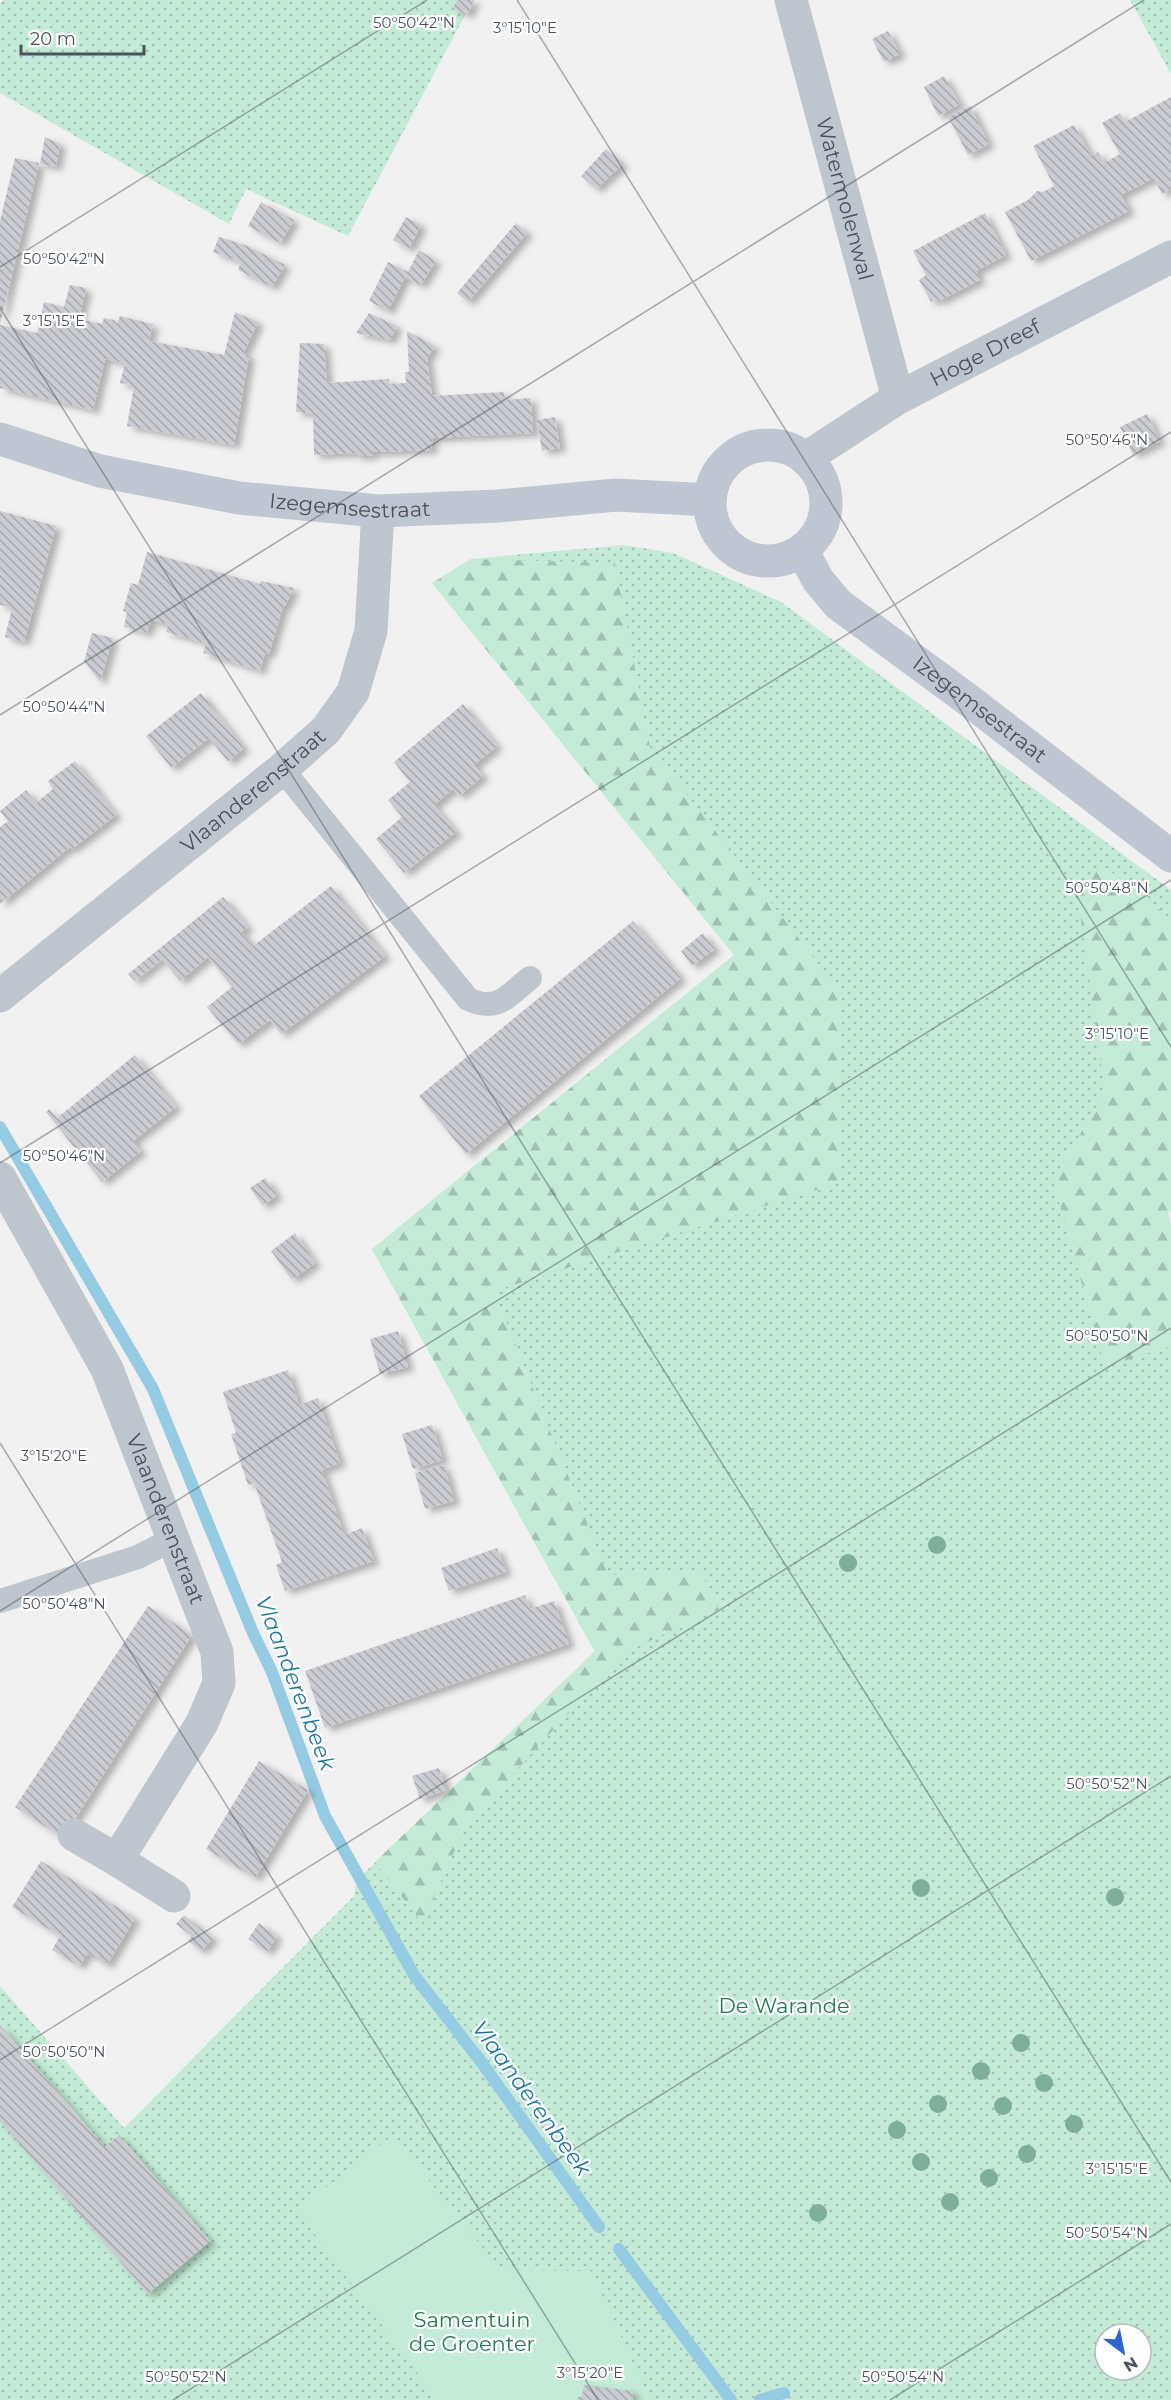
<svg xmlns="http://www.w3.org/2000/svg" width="1171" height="2400" viewBox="0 0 1171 2400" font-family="Montserrat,sans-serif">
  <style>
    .grass { fill: url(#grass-dots); fill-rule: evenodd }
    .forest { fill: url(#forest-firs) }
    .garden { fill: #c4ebd7 }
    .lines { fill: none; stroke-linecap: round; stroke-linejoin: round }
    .stream { stroke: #96cce3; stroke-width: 12 }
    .building { fill: url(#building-back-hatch); filter: url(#shadow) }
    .lane { stroke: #c0c6cd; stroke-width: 24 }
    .street { stroke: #c0c6cd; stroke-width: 33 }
    .secondary { stroke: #c0c7d2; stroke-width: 33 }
    .tree { fill: #7fae9b }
    .ticks { fill: none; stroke: #4a525c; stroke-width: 1.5; stroke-opacity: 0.45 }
    .labels { text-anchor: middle; stroke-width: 4.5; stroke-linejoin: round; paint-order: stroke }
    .street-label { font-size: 21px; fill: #4a525c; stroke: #fff }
    .park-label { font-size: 21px; fill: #217754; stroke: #fff }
    .water-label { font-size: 22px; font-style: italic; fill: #1b779e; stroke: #fff }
    .ticks-label { font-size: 15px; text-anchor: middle; fill: #4a525c; stroke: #fff; stroke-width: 4.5; stroke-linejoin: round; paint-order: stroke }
  </style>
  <defs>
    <pattern id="grass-dots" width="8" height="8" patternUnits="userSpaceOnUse" patternTransform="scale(1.5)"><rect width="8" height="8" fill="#c4ebd7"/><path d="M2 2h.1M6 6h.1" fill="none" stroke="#a1c1b2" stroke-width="1.8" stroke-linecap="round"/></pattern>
    <pattern id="forest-firs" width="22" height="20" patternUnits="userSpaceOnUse" patternTransform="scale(1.5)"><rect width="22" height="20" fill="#c4ebd7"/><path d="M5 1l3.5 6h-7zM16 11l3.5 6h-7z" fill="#a1c1b2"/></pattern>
    <pattern id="building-back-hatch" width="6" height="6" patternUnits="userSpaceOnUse" patternTransform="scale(1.5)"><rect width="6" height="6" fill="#cbccd2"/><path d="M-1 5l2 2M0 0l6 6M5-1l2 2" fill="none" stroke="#a7a8ae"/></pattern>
    <filter id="shadow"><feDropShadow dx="6" dy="4" stdDeviation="3" flood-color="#0004"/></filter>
  </defs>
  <rect width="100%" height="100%" fill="#f2f1f1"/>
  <!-- grass -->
  <path class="grass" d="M3 0H473L348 236 246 189 229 224 0 93V4Z
    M1130 0H1171V74Z
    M624 545 673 553 781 602 1171 890V1212L1168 1210 1171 1226V2400H0V1986L124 2128 354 1896 357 1880 595 1652 372 1249 734 955 432 583 471 559ZM1105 2334H1141V2370H1105Z"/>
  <!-- forest -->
  <path class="forest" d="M471 559 615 563 650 747 842 994 839 1183 494 1291 608 1575 700 1571 720 1609 623 1653 466 1826 422 1923 375 1862 595 1651 372 1249 734 955 432 583Z
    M1100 863 1171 919V1212L1168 1210 1171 1226V1346L1105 1367 1053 1180 1105 1092 1078 898Z"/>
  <!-- garden -->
  <path class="garden" d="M393 2135 500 2270 591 2271 650 2400H437L297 2210Z"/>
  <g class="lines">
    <!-- stream -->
    <path class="stream" d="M0 1127 153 1389 253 1633 272 1672 325 1816 414 1975 482 2063 599 2227
      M619 2249 731 2400
      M760 2400 784 2393"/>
  </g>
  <!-- building -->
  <path class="building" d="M457 0H475L467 15 453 8Z
    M888 31 900 54 884 62 872 39Z
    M944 76 960 104 938 116 924 87Z
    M1171 97V189L1162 194 1154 178 1121 195 1129 211 1031 261 1005 212 1028 200 1037 191 1043 192 1054 186 1033 146 1074 125 1091 156 1098 152 1104 163 1120 154 1102 123 1120 113 1125 122Z
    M970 106 989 144 968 155 948 117Z
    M45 137 60 144 56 167 40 164Z
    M606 149 623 164 596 189 581 176Z
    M15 158 39 163 0 325 37 333 44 302 64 307 70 285 86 288 79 319 102 324 104 318 114 320 117 324 120 316 153 324 149 341 224 355 235 312 258 322 243 354 249 355 234 445 127 426 134 386 120 383 125 363 105 359 93 410 0 388V221Z
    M261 202 294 220 280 243 248 226Z
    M985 213 1006 255 976 271 980 280 939 301 938 299 931 302 919 280 926 275 913 251Z
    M406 217 421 225 409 249 393 240Z
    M516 223 527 233 468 302 457 293Z
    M219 237 245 245 285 265 272 287 238 270 241 262 213 252Z
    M419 250 436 261 421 285 405 277 388 311 369 301 388 262 408 272Z
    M369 313 397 326 390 340 356 333Z
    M407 331 435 346 427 358 432 396 504 392 505 400 531 398 533 433 433 438 431 450 373 452 372 456H357L355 453 314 455 313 414 296 412 300 343 324 344 327 383 389 379V384L406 383 405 372H409Z
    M1147 414 1160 441 1133 455 1120 427Z
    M555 417 560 448 542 451 537 420Z
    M0 511 56 526 24 642 5 637 12 608 0 605Z
    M147 552 260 584 261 581 294 588 285 606 283 607 269 654 265 653 260 671 203 653 206 643 166 632 168 624 151 620 147 633 124 627 127 612 123 611 131 583 138 585Z
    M92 633 113 638 100 682 84 661Z
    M201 693 244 748 228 762 209 738 171 768 146 736Z
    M463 704 497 746 474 765 483 776 459 796 453 789 434 805 456 832 404 873 376 839 402 817 388 800 410 782 394 762Z
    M75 761 116 815 72 849 70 847 0 904V827L8 821 0 811 26 790 36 803 53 789 48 781Z
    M331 886 385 956 281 1034 270 1020 238 1044 207 1007 232 987 208 957 180 981 162 959 135 981 128 974 223 897 248 927 241 932 253 946Z
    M633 921 681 978 466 1154 419 1096Z
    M703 933 715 949 692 966 681 951Z
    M135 1055 176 1107 133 1141 141 1151 102 1182 46 1112 49 1109 57 1118Z
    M265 1178 277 1195 263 1206 250 1188Z
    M295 1233 315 1263 292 1280 271 1251Z
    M398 1331 408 1367 380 1374 370 1339Z
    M288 1370 299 1405 318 1398 340 1463 322 1470 344 1535 362 1528 374 1561 285 1591 276 1565 282 1562 254 1483 248 1485 231 1434 236 1433 223 1392Z
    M432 1425 443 1460 413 1469 402 1434Z
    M444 1465 454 1501 425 1509 415 1473Z
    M497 1548 506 1572 449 1591 441 1568Z
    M525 1595 530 1609 554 1601 569 1644 325 1728 305 1671Z
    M148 1606 192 1635 63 1838 15 1807Z
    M259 1761 308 1790 255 1878 206 1849Z
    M439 1768 446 1790 420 1799 412 1776Z
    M41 1861 135 1918 107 1965 88 1953 79 1966 52 1950 60 1936 12 1907Z
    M184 1915 213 1938 201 1951 188 1941 192 1936 176 1924Z
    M259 1923 277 1936 267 1952 248 1939Z
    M0 2025 105 2147 119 2135 210 2241 148 2294 0 2121Z
    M584 2385 633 2391V2400H577L578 2397 582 2396Z"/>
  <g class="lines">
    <!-- lane -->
    <path class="lane" d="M282 769 468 999C498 1013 507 996 530 978
      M0 1601 138 1557 173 1539"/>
    <!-- street -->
    <g class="street">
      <path id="s1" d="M791 0 898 398"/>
      <path id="s2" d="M806 458 898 398 1171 257"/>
      <path id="s3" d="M0 996 282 769 326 730 353 692 371 631 378 511"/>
      <path id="s4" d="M0 1178 107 1369 217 1652 219 1683 202 1723 117 1860 174 1896"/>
      <path d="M74 1835 117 1860"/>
    </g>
    <!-- secondary -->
    <g class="secondary">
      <path id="s5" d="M0 439 100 471 239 498 378 511 498 506 616 495 710 500"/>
      <circle cx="768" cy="503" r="58"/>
      <path id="s6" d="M802 550 818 580 838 604 967 699 1171 856"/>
    </g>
  </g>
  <!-- trees -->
  <g class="tree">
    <circle cx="937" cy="1545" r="9"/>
    <circle cx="848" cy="1563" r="9"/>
    <circle cx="921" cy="1888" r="9"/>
    <circle cx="1115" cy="1897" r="9"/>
    <circle cx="1021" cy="2043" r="9"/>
    <circle cx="981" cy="2071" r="9"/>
    <circle cx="1044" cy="2083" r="9"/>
    <circle cx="938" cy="2104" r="9"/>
    <circle cx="1003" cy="2106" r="9"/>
    <circle cx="1074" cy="2124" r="9"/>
    <circle cx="897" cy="2130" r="9"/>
    <circle cx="1027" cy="2154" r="9"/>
    <circle cx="921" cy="2162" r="9"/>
    <circle cx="989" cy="2178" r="9"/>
    <circle cx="950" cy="2202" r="9"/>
    <circle cx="818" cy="2213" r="9"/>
  </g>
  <!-- ticks -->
  <path class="ticks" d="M517 0 1171 1047M0 267 427 0M0 308 1171 2182M0 715 1144 0M0 1163 1171 432M0 1443 598 2400M0 1611 1171 880M0 2060 1171 1328M173 2400 1171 1776M890 2400 1171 2224"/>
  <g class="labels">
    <!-- street labels -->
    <g class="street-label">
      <text dy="7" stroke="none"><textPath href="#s1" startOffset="206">Watermolenwal</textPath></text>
      <text dy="7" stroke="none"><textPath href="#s2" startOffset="208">Hoge Dreef</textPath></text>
      <text dy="7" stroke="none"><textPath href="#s5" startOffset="358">Izegemsestraat</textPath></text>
      <text dy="7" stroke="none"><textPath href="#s6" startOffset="242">Izegemsestraat</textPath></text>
      <text dy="7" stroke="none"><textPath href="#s3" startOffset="326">Vlaanderenstraat</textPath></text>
      <text dy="7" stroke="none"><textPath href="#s4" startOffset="380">Vlaanderenstraat</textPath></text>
    </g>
    <!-- park labels -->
    <g class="park-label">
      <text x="784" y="2013">De Warande</text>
      <text x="472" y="2327">Samentuin<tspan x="472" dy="24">de Groenter</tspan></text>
    </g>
    <!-- water labels -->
    <g class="water-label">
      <text transform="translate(296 1683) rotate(69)" y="8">Vlaanderenbeek</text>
      <text transform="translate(532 2098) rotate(54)" y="8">Vlaanderenbeek</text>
    </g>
  </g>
  <g class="ticks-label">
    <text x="414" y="28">50°50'42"N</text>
    <text x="525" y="33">3°15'10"E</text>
    <text x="64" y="264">50°50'42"N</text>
    <text x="54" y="326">3°15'15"E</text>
    <text x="1107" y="445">50°50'46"N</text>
    <text x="64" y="712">50°50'44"N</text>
    <text x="1107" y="893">50°50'48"N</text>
    <text x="1117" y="1039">3°15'10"E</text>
    <text x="64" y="1161">50°50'46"N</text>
    <text x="1107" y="1341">50°50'50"N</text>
    <text x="54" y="1461">3°15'20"E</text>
    <text x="64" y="1609">50°50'48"N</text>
    <text x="1107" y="1789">50°50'52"N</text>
    <text x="64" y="2057">50°50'50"N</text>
    <text x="1117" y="2174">3°15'15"E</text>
    <text x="1107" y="2238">50°50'54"N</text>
    <text x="590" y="2378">3°15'20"E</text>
    <text x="186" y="2382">50°50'52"N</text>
    <text x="903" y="2382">50°50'54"N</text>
  </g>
  <!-- north arrow -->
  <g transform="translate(1123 2352) rotate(148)"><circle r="28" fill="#ffffff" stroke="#b7babe" stroke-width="1.5"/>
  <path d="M0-4.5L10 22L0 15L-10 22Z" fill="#2c66d1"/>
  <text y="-9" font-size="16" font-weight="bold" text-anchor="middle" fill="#4a525c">N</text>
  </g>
  <!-- scale -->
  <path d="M21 45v9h123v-9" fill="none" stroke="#4a525c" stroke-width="3"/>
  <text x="30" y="45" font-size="18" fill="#4a525c" stroke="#ffffff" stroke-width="4.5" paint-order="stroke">20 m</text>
</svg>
